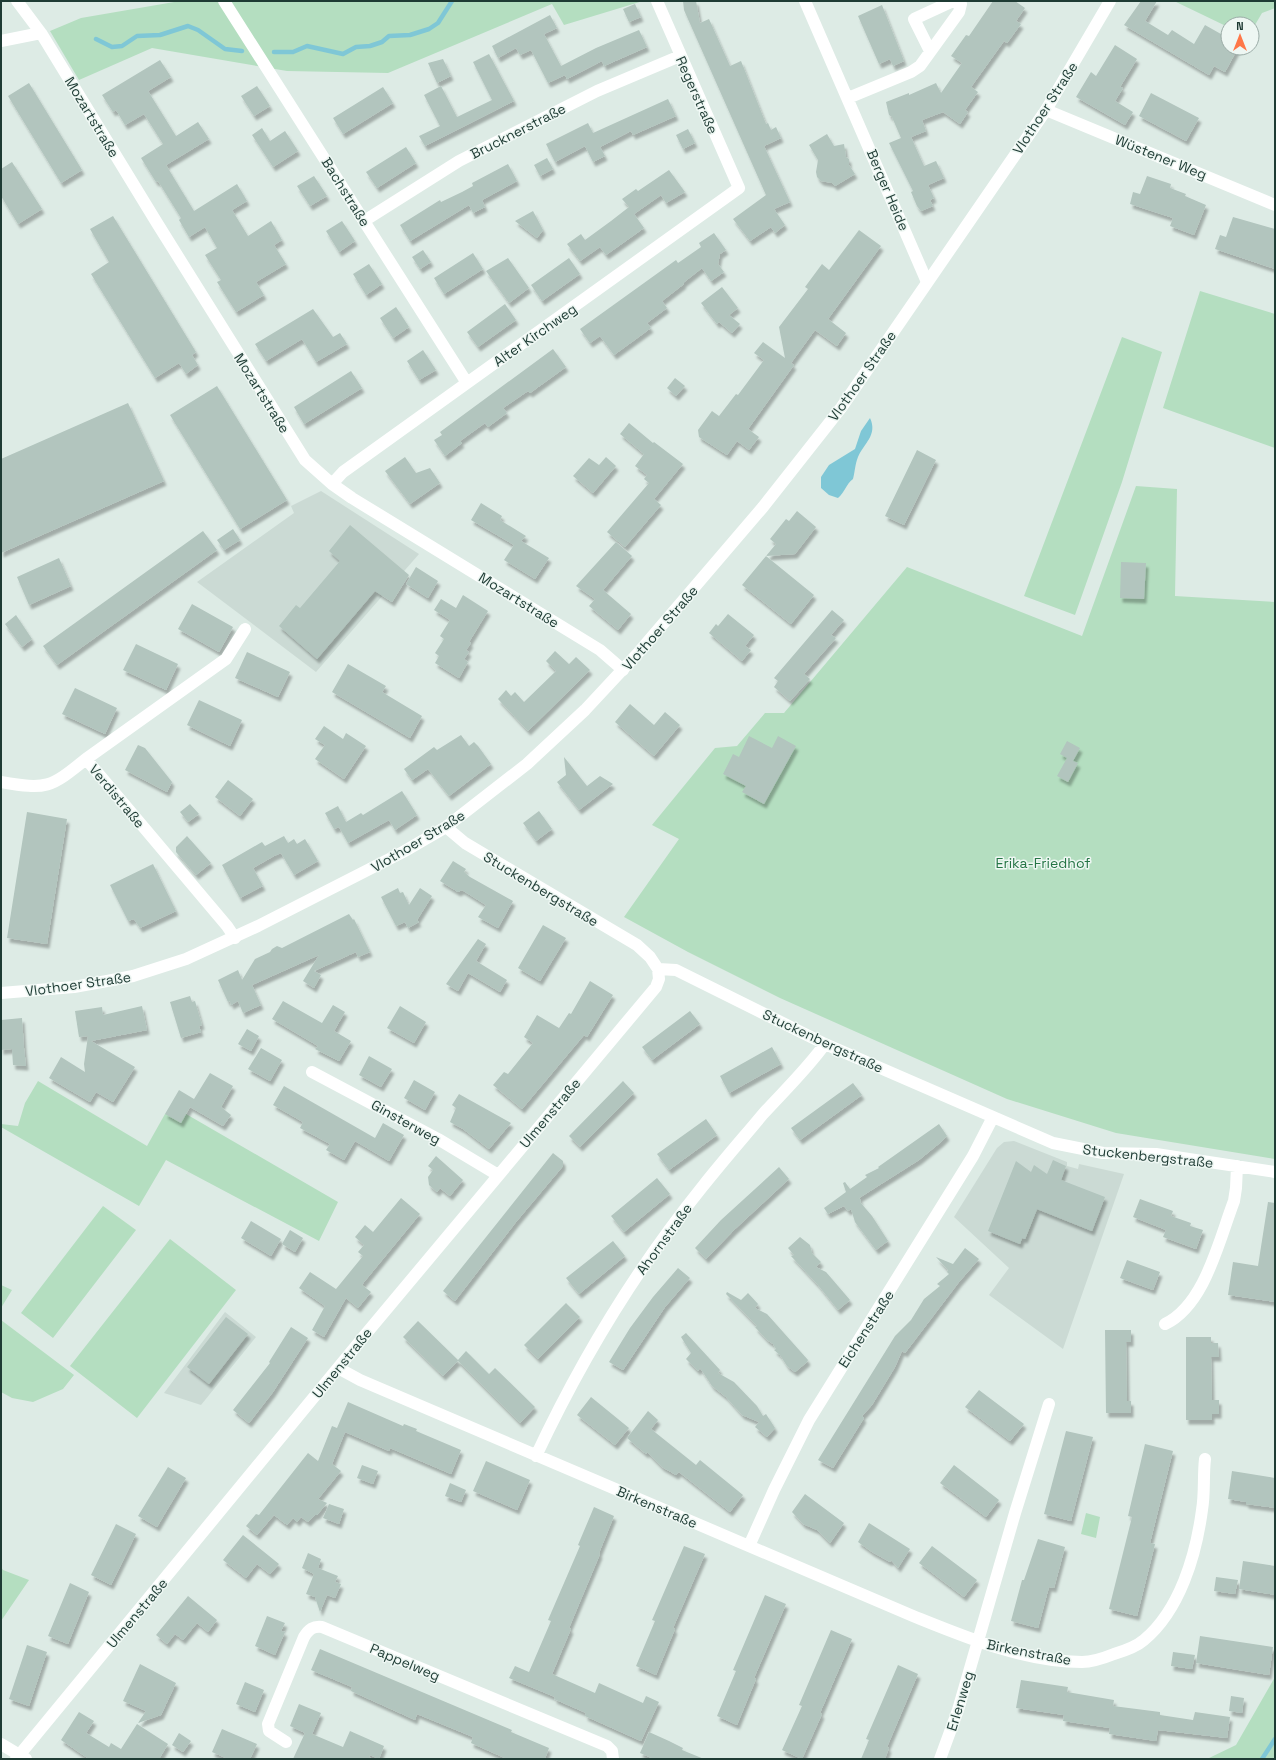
<svg xmlns="http://www.w3.org/2000/svg" width="1276" height="1760" viewBox="0 0 1276 1760" font-family="'Space Grotesk',sans-serif">
  <style>
    .built { fill: #cbdad4 }
    .green { fill: #b4dec0 }
    .water { fill: #7fc7d6 }
    .lines { fill: none; stroke-linecap: round; stroke-linejoin: round }
    .stream { stroke: #7fc7d6; stroke-width: 4.5 }
    .building { fill: #b2c5be; filter: url(#shadow) }
    .street { stroke: #fff; stroke-width: 12 }
    .secondary { stroke: #fff; stroke-width: 12 }
    .labels { text-anchor: middle; stroke-width: 3; stroke-linejoin: round; paint-order: stroke }
    .street-label { font-size: 14px; fill: #1e3b34; stroke: #eef7f3 }
    .park-label { font-size: 14px; fill: #257545; stroke: #eef7f3 }
  </style>
  <defs>
    <filter id="shadow"><feDropShadow dx="2.5" dy="4.5" stdDeviation="1" flood-color="#0004"/></filter>
  </defs>
  <rect width="100%" height="100%" fill="#ddebe5"/>
  <!-- built -->
  <path class="built" d="M321 491 419 554 316 672 197 582 294 513 291 506Z
    M1014 1141 1067 1162V1166L1078 1169 1079 1164 1124 1174 1063 1349 989 1295 1009 1268 954 1217 997 1148 1004 1142Z
    M225 1312 256 1337 201 1405 164 1393Z"/>
  <!-- green -->
  <path class="green" d="M180 1H643L564 25 552 4 388 73 287 71 152 48 79 80 50 31 81 18Z
    M1174 1H1275V8L1262 13 1252 30V24H1228V27Z
    M1200 291 1275 314V448L1163 408Z
    M1122 337 1162 352 1122 482 1075 615 1024 596Z
    M1136 486 1177 489 1175 596 1275 602V1159L1116 1133 1007 1099 780 998 688 952 624 917 679 839 652 825 715 748 737 746 765 713H784L907 567 1082 636Z
    M38 1081 147 1146 165 1114H186L338 1202 319 1241 166 1160 139 1206 1 1127V1124L18 1126 25 1103Z
    M103 1206 136 1230 53 1338 21 1313Z
    M170 1239 236 1290 137 1418 70 1366Z
    M1 1285 12 1290 1 1308Z
    M1 1320 74 1375 63 1389 33 1402 12 1398 1 1392Z
    M1086 1513 1100 1517 1096 1538 1081 1534Z
    M1 1567 3 1570 29 1580 1 1621Z
    M1275 1677V1759H1207L1236 1745Z"/>
  <!-- water -->
  <path class="water" d="M870 418C878 435 864 443 858 457 855 464 855 472 853 479 846 484 845 492 838 498L829 495 821 488V477L829 465 855 449 861 431Z"/>
  <g class="lines">
    <!-- stream -->
    <path class="stream" d="M96 39 112 47 122 46 137 36 160 35 188 26 198 30 225 49 242 51
      M274 52H293L307 46 343 54 356 47 370 46 382 42 389 36 410 35 429 29 438 23 452 1
      M1262 1759 1275 1739"/>
  </g>
  <!-- building -->
  <path class="building" d="M683 1H696L700 23 709 19 730 66 741 61 766 124 768 123 771 130 776 127 781 138 764 146 790 202 774 209 785 225 775 233 771 227 750 241 733 219 766 195 684 10Z
    M993 1H1015L1025 8 1016 21 1021 24 1007 43 1004 41 971 87 978 92 965 110 968 112 960 124 943 112 922 120 926 131 911 137 924 166 936 161 944 178 928 185 934 198 930 200 933 206 921 211 917 206 911 192 913 191 889 143 901 138 892 117 889 115 886 102 909 93V95L936 83 941 93 962 63 951 56 966 35 969 36Z
    M1141 1H1157L1145 21 1168 35 1172 30 1194 44 1205 25 1228 38V48H1238L1225 72 1214 66 1209 75 1124 25Z
    M635 4 641 17 629 22 623 9Z
    M882 5 904 61 893 66 890 59 879 64 858 16Z
    M550 15 557 28 544 34 561 66 596 48 639 30 647 47 604 66 602 61 567 79 565 75 548 83 531 50 520 55 516 48 498 58 492 46Z
    M1115 45 1137 59 1120 87 1123 88 1115 101 1133 112 1125 125 1076 97 1091 72 1096 76Z
    M489 54 514 101 425 146 419 136 440 126 424 95 441 86 457 117 492 100 473 62Z
    M443 59 451 76 437 83 428 63Z
    M160 60 171 77 148 91 176 136 198 122 209 139 166 165 194 211 237 184 247 201 232 210 248 236 271 221 282 240 274 245 286 264 256 282 264 295 236 312 217 282 221 280 205 255 217 248 205 227 189 237 179 220 181 218 158 181 156 182 141 158 163 144 144 114 125 125 116 110 113 112 102 95Z
    M29 83 82 170 61 183 8 96Z
    M257 86 270 106 254 116 241 96Z
    M383 87 393 103 343 134 333 118Z
    M1151 93 1199 118 1186 141 1139 116Z
    M668 99 676 116 633 135 631 131 600 147 605 156 593 162 585 146 555 162 546 144 588 123 593 133Z
    M262 128 270 141 285 131 298 151 273 167 252 135Z
    M688 129 695 143 683 149 676 135Z
    M827 134 834 146 844 144 846 157 849 159V165L855 174 835 186 832 183 821 181 817 177 816 172 818 160 809 145Z
    M406 147 416 163 377 188 366 172Z
    M547 158 553 169 540 176 534 165Z
    M12 162 42 209 18 224 1 196V169Z
    M508 164 517 181 482 200 485 207 473 213 469 205 410 241 400 225 440 200 441 202 462 192 473 186 472 183Z
    M669 170 685 192 666 203 661 195 634 214 644 228 606 255 600 247 580 261 567 244 581 234 585 240 611 221 629 207 622 199 636 189 638 191Z
    M314 176 327 196 310 206 297 186Z
    M1147 176 1171 184 1170 188 1186 194 1185 196 1206 205 1194 235 1170 226 1173 218 1130 204 1133 192 1140 194Z
    M533 211 543 230 537 238 515 221Z
    M113 216 196 352 192 355 198 365 186 374 179 363 155 378 91 274 109 262 90 229Z
    M1233 217 1275 229V269L1215 249 1220 235 1226 237Z
    M342 221 355 241 339 252 326 231Z
    M859 230 881 246 828 319 846 333 837 346 815 330 791 363 794 365 748 429 759 437 749 450 737 441 727 455 699 437 698 430 712 411 719 416 736 394 738 395 764 360 754 353 763 342 785 358 779 327 808 289 805 287 822 264 829 270Z
    M714 233 726 250 720 254 718 264 724 272 711 281 702 268 683 283 684 284 662 301 667 308 647 323 651 328 614 355 600 336 590 343 580 329 676 260 678 263 701 247 699 243Z
    M423 250 431 262 420 269 412 257Z
    M473 253 483 269 444 294 434 278Z
    M508 258 529 288 509 303 486 271Z
    M569 258 580 274 542 301 531 285Z
    M369 264 382 284 366 295 353 274Z
    M722 287 738 308 729 315 740 324 732 333 719 322 717 324 701 303Z
    M505 304 516 320 478 347 467 332Z
    M396 307 409 327 393 338 380 318Z
    M313 309 333 337 340 333 347 344 316 362 302 339 266 361 255 344Z
    M553 349 566 367 530 393 528 391 503 408 507 413 488 427 485 423 460 441 462 443 445 456 434 440 442 435 440 432Z
    M423 350 436 370 419 380 407 361Z
    M351 371 362 388 304 424 294 407Z
    M675 378 685 386 676 396 667 388Z
    M217 386 287 500 240 529 170 415Z
    M128 403 164 481 1 553V459Z
    M629 423 653 443 654 442 683 464 654 499 661 505 625 547 607 532 649 483 644 479 647 475 635 466 644 454 620 434Z
    M917 450 936 460 904 525 885 516Z
    M405 457 416 473 430 468 440 483 410 504 385 471Z
    M606 457 616 466 593 493 573 476 589 458 599 465Z
    M481 503 502 516 500 520 526 536 521 541 549 558 535 579 504 560 514 545 471 520Z
    M797 511 816 527 795 554 766 556 814 595 791 624 742 585 776 544 770 539 786 519 789 521Z
    M350 525 409 575 392 602 375 591 317 659 279 626 296 605 300 608 340 561 329 551Z
    M233 529 240 540 224 550 217 540Z
    M203 531 217 550 57 665 43 646Z
    M616 542 632 556 603 590 631 614 618 630 589 606 595 599 576 586Z
    M59 558 71 586 29 605 17 577Z
    M1121 562 1146 563 1144 599 1120 598Z
    M416 567 438 581 428 598 406 584Z
    M463 595 488 611 469 642 471 643 466 650 469 652 464 659 468 662 459 678 435 663 439 656 435 653 444 639 440 636 450 620 434 610 441 599 456 608Z
    M192 604 233 627 219 652 178 629Z
    M832 610 844 620 831 635 836 638 804 674 810 679 790 701 774 687 778 681 774 678Z
    M728 614 754 635 745 646 751 650 742 661 709 633 716 624 718 626Z
    M16 615 32 639 22 647 5 624Z
    M136 644 178 664 166 690 123 670Z
    M555 651 569 664 576 657 590 670 528 731 498 699 506 690 511 696 515 692 524 702 556 671 546 661Z
    M247 652 290 672 278 697 235 678Z
    M348 664 386 686 382 692 422 716 410 738 332 692Z
    M75 688 117 708 105 734 62 714Z
    M199 700 242 720 230 746 187 725Z
    M630 704 654 725 665 712 680 725 654 756 615 722Z
    M324 726 343 739 346 733 366 746 344 779 315 759 325 745 315 739Z
    M461 735 469 746 474 742 478 746 491 764 449 796 428 769 412 780 404 769 434 747 437 750Z
    M749 736 772 748 778 736 796 746 764 804 742 792 746 786 723 774 733 754 739 757Z
    M1067 741 1080 748 1073 761 1078 763 1068 782 1057 776 1067 758 1060 754Z
    M138 745 145 748 172 782 167 792 125 770Z
    M564 757 587 786 600 776 613 784 579 810 557 782 566 775Z
    M228 780 253 799 240 816 215 797Z
    M402 791 417 815 395 830 389 820 348 843 339 827 334 829 325 813 338 806 346 822 361 813 363 815Z
    M190 804 199 814 188 822 180 812Z
    M539 811 552 829 536 841 523 823Z
    M27 812 67 819 47 944 7 938Z
    M187 836 211 863 196 875 176 852V847Z
    M284 836 288 843 294 839 297 844 305 839 318 861 294 875 281 853 274 856 253 868 263 886 240 898 222 865 262 842 265 846Z
    M453 861 466 869 464 872 470 877 513 901 498 928 478 917 486 905 462 890 458 892 440 881Z
    M153 864 176 911 140 928 134 919 128 921 110 885Z
    M398 888 400 893 403 892 409 905 420 888 432 896 417 920 419 922 408 928 405 922 396 926 381 897Z
    M349 914 353 920 354 919 370 952 358 957 356 952 314 971 321 975 314 988 303 981 319 955 252 985 261 1005 243 1013 238 1001 231 1005 230 1001 228 1002 218 980 238 970 242 980 255 959 270 952 272 949 277 946 282 948Z
    M543 925 566 938 540 981 518 968Z
    M478 939 486 944 476 961 507 980 500 992 468 973 458 991 446 984Z
    M590 981 613 995 587 1037 584 1035 522 1109 493 1085 504 1072 508 1074 533 1043 524 1037 537 1015 559 1028 569 1013 571 1014Z
    M190 996 192 1002 195 1001 202 1025 199 1026 201 1032 181 1038 170 1002Z
    M283 1001 322 1023 333 1005 345 1012 334 1031 351 1041 339 1061 315 1049 318 1046 272 1019Z
    M142 1006 147 1030 91 1041 135 1067 113 1102 96 1092 90 1102 49 1078 61 1057 85 1072 84 1064 88 1036 79 1037 75 1011 102 1007 103 1015Z
    M400 1006 426 1022 414 1043 387 1028Z
    M690 1011 700 1024 652 1060 642 1047Z
    M22 1018 24 1048 26 1066 13 1065 12 1049 1 1050V1020Z
    M247 1029 259 1036 251 1051 238 1044Z
    M772 1047 781 1064 729 1093 720 1076Z
    M261 1048 282 1060 270 1081 248 1069Z
    M369 1056 392 1069 381 1087 359 1075Z
    M210 1073 233 1086 221 1107 231 1115 223 1126 190 1107 181 1123 165 1114 179 1090 194 1099Z
    M414 1080 435 1092 425 1110 404 1098Z
    M623 1081 634 1093 580 1147 569 1136Z
    M853 1083 862 1095 800 1140 791 1128Z
    M284 1086 375 1138 383 1123 404 1135 389 1161 355 1141 344 1160 326 1150 330 1144 300 1128 303 1122 273 1105Z
    M459 1094 511 1123 489 1149 463 1129 450 1122 456 1108 452 1105Z
    M706 1119 717 1135 669 1170 657 1154Z
    M939 1124 947 1136 941 1142 919 1160 859 1198 861 1201 860 1202 872 1216 888 1241 876 1250 855 1222 851 1209 848 1211 844 1206 828 1214 824 1208 846 1192 843 1183 845 1182 850 1189 867 1177 865 1175 879 1168 878 1167Z
    M553 1153 563 1161V1166L516 1222 455 1301 443 1291Z
    M436 1156 463 1180 450 1196 440 1188 437 1192 429 1185 428 1177 433 1170 428 1166Z
    M1053 1160 1066 1166 1061 1180 1105 1197 1092 1231 1037 1209 1025 1239 1022 1238 1020 1244 988 1231 1016 1161 1031 1172 1034 1165 1047 1174Z
    M779 1167 789 1179 734 1230 706 1259 695 1248 721 1220Z
    M657 1178 670 1194 624 1232 611 1216Z
    M401 1198 420 1214 364 1282 362 1285 371 1292 358 1308 346 1298 324 1337 312 1330 325 1306 299 1288 310 1272 336 1289 363 1256 358 1252 364 1245 355 1237 365 1225 373 1232Z
    M1140 1199 1173 1211 1171 1216 1191 1223 1190 1226 1203 1230 1196 1249 1163 1237 1166 1230 1133 1217Z
    M1268 1202 1275 1203V1302L1228 1295 1233 1262 1258 1266Z
    M251 1221 281 1239 271 1256 241 1238Z
    M290 1230 303 1238 295 1252 282 1244Z
    M800 1237 810 1245 812 1253 821 1262 816 1267 826 1272 850 1300 838 1310 818 1285 791 1256 794 1255 788 1248Z
    M613 1241 625 1256 579 1294 566 1278Z
    M965 1248 979 1259 959 1282 905 1353 902 1351 895 1367 872 1405 862 1416 864 1418 833 1468 818 1460 895 1336 911 1320 924 1299 940 1286 937 1284 949 1274 947 1272 948 1270 936 1257 953 1264Z
    M1127 1260 1160 1272 1153 1290 1120 1278Z
    M678 1268 690 1278 665 1307 623 1370 609 1362 630 1328 653 1297Z
    M727 1292 741 1300 748 1293 758 1304 755 1308 767 1314 808 1360 807 1362 795 1372 787 1366 780 1355 774 1350 776 1349 773 1344 767 1340 755 1327 757 1326 726 1294Z
    M566 1303 580 1317 538 1359 524 1345Z
    M226 1317 248 1334 209 1384 187 1367Z
    M418 1321 458 1360 466 1351 489 1374 495 1368 535 1407 520 1423 458 1361 443 1376 403 1337Z
    M291 1327 308 1338 273 1392 249 1423 233 1410 270 1363 269 1362Z
    M1105 1330H1131V1342H1126L1127 1401H1131V1413H1106Z
    M686 1333 720 1370 718 1373 734 1382 757 1406 763 1416 766 1414 775 1428 767 1437 755 1427 759 1422 742 1415 726 1397 712 1386 700 1368 698 1371 686 1359 691 1353 681 1337Z
    M1186 1337H1211V1343H1218L1219 1357H1211L1212 1400H1219V1414H1212V1420H1186Z
    M979 1390 1024 1424 1010 1441 965 1407Z
    M591 1397 629 1428 615 1445 577 1415Z
    M348 1402 403 1426 404 1424 417 1429 416 1431 461 1450 451 1474 390 1448 389 1451 345 1432 332 1464 341 1471 318 1499 327 1503 317 1515H315L308 1522 301 1517 297 1522 293 1518 287 1525 274 1515 257 1535 246 1526 256 1514 259 1515 308 1453 318 1461 332 1426 337 1428Z
    M648 1411 658 1420 651 1429 696 1465 700 1460 743 1495 730 1512 679 1472 676 1475 662 1467 647 1452 646 1454 627 1438Z
    M1066 1431 1093 1437 1071 1521 1044 1514Z
    M1145 1444 1173 1451 1150 1543 1155 1544 1137 1616 1109 1609 1132 1517 1128 1516Z
    M486 1461 530 1480 517 1510 473 1491Z
    M362 1465 378 1471 373 1484 357 1478Z
    M954 1465 999 1500 986 1517 940 1483Z
    M168 1467 186 1478 157 1527 138 1516Z
    M1232 1471 1275 1478V1508L1246 1504V1502L1228 1499Z
    M450 1483 466 1490 461 1502 445 1496Z
    M805 1494 844 1523 830 1543 817 1530 803 1524 792 1512Z
    M329 1504 344 1509 339 1524 323 1518Z
    M594 1507 614 1516 599 1553 600 1554 569 1628 571 1629 552 1674 595 1693 599 1683 643 1703 646 1696 659 1702 641 1741 585 1716 586 1713 554 1699 555 1697 509 1678 515 1666 529 1672 551 1621 548 1620 580 1546 578 1545Z
    M869 1523 910 1549 898 1568 891 1560 890 1562 872 1552 858 1542Z
    M116 1524 136 1534 111 1585 91 1575Z
    M243 1535 279 1564 270 1574 257 1564 246 1578 223 1560Z
    M1038 1539 1065 1547 1054 1588 1049 1587 1038 1628 1011 1621 1022 1580H1024Z
    M684 1546 705 1554 673 1628 675 1629 656 1675 636 1666 655 1621 652 1620Z
    M932 1546 977 1580 964 1597 919 1563Z
    M308 1553 321 1559 318 1568 338 1576 335 1582 341 1584 335 1598 327 1595 320 1612 315 1597 306 1594 314 1574 302 1568Z
    M1243 1561 1275 1566V1595L1239 1589Z
    M1216 1577 1238 1580 1235 1594 1214 1591Z
    M70 1583 89 1592 68 1644 48 1636Z
    M765 1595 786 1604 754 1678 756 1679 737 1725 717 1716 736 1671 733 1670Z
    M188 1596 217 1620 208 1632 197 1623 183 1640 175 1634 167 1644 156 1635Z
    M267 1616 285 1623 281 1631 285 1632 275 1655 255 1646Z
    M831 1630 852 1639 820 1713 822 1714 802 1759 782 1750 802 1706 799 1705Z
    M1200 1636 1273 1647 1269 1675 1196 1663Z
    M27 1645 47 1652 29 1706 9 1699Z
    M320 1649 512 1730 511 1732 549 1748 545 1759H507L471 1743 473 1737 417 1714 415 1720 351 1691 352 1687 311 1670Z
    M1173 1652 1195 1655 1192 1669 1171 1666Z
    M140 1664 176 1683 161 1715 138 1723 146 1711 123 1701Z
    M898 1665 918 1674 887 1747 889 1748 885 1759H861L869 1740 866 1739Z
    M1021 1680 1068 1687 1067 1692 1114 1700 1113 1706 1160 1712V1715L1193 1720 1195 1712 1230 1717 1227 1738 1158 1730 1156 1741 1109 1734 1110 1728 1063 1721 1064 1715 1016 1708Z
    M245 1682 264 1690 255 1712 236 1704Z
    M1231 1696 1244 1698 1242 1713 1229 1711Z
    M299 1704 321 1713 312 1734 343 1747 350 1731 384 1746 379 1759 370 1755 369 1757 372 1759H293L305 1733 290 1726Z
    M79 1712 94 1721 86 1733 109 1747 111 1743 121 1749 137 1724 168 1744 159 1759H89L61 1740Z
    M222 1729 257 1744 250 1759H228L212 1752Z
    M649 1732 669 1741 683 1748 682 1750 704 1759H654L640 1753Z
    M179 1733 191 1741 183 1752 172 1745Z"/>
  <g class="lines">
    <!-- street -->
    <path class="street" d="M17 1 41 33 157 223 305 460 332 484 352 498 600 650 623 670
      M224 1 467 383
      M805 1 927 282
      M1 41 41 33
      M930 51 914 19 953 1
      M848 98 911 72 920 66 959 12 961 4 958 1
      M1046 110 1275 205
      M364 221 459 161 597 91 680 56
      M332 484 343 472 739 188 657 1
      M1 782C47 790 50 788 86 759
      M446 827 465 843 637 945 650 957 658 969 676 970 825 1044 1053 1143 1103 1153 1156 1154 1275 1172
      M235 938 227 926 86 759 226 659 245 629
      M312 1072 438 1139 498 1175
      M1165 1324C1205 1305 1219 1240 1234 1201L1236 1188 1237 1166
      M338 1368 360 1380 913 1616C965 1637 1024 1662 1082 1662 1092 1662 1104 1658 1114 1654 1124 1651 1136 1647 1144 1640 1180 1610 1196 1555 1202 1510 1205 1493 1203 1476 1205 1459
      M536 1456C581 1360 636 1269 703 1186 722 1162 743 1138 763 1114 784 1091 807 1069 825 1044
      M749 1546 774 1490 809 1420 973 1156 993 1117
      M286 1742 269 1731 268 1724 304 1637C309 1629 313 1626 322 1627L607 1746 612 1751 613 1759
      M16 1759 365 1335 656 987 659 979 658 969
      M940 1759 958 1710 1015 1513 1049 1404"/>
    <!-- secondary -->
    <path class="secondary" d="M1 993 74 987 107 981 133 976 186 959 258 926 403 852 446 827 527 764 585 710 639 652 763 507 841 408 1046 110 1110 1
      M1 1744 26 1759"/>
  </g>
  <g class="labels">
    <!-- street labels -->
    <g class="street-label">
      <text transform="translate(697 95) rotate(66)" y="5">Regerstraße</text>
      <text transform="translate(1045 108) rotate(-57)" y="5">Vlothoer Straße</text>
      <text transform="translate(92 117) rotate(59)" y="5">Mozartstraße</text>
      <text transform="translate(518 131) rotate(-27)" y="5">Brucknerstraße</text>
      <text transform="translate(1161 157) rotate(22)" y="5">Wüstener Weg</text>
      <text transform="translate(888 190) rotate(67)" y="5">Berger Heide</text>
      <text transform="translate(346 192) rotate(58)" y="5">Bachstraße</text>
      <text transform="translate(535 335) rotate(-35)" y="5">Alter Kirchweg</text>
      <text transform="translate(862 376) rotate(-55)" y="5">Vlothoer Straße</text>
      <text transform="translate(262 393) rotate(58)" y="5">Mozartstraße</text>
      <text transform="translate(519 600) rotate(32)" y="5">Mozartstraße</text>
      <text transform="translate(660 628) rotate(-49)" y="5">Vlothoer Straße</text>
      <text transform="translate(117 796) rotate(50)" y="5">Verdistraße</text>
      <text transform="translate(418 841) rotate(-31)" y="5">Vlothoer Straße</text>
      <text transform="translate(541 889) rotate(31)" y="5">Stuckenbergstraße</text>
      <text transform="translate(78 984) rotate(-8)" y="5">Vlothoer Straße</text>
      <text transform="translate(823 1041) rotate(25)" y="5">Stuckenbergstraße</text>
      <text transform="translate(550 1113) rotate(-50)" y="5">Ulmenstraße</text>
      <text transform="translate(406 1122) rotate(29)" y="5">Ginsterweg</text>
      <text transform="translate(1148 1156) rotate(6)" y="5">Stuckenbergstraße</text>
      <text transform="translate(664 1239) rotate(-54)" y="5">Ahornstraße</text>
      <text transform="translate(866 1329) rotate(-57)" y="5">Eichenstraße</text>
      <text transform="translate(342 1363) rotate(-51)" y="5">Ulmenstraße</text>
      <text transform="translate(657 1507) rotate(23)" y="5">Birkenstraße</text>
      <text transform="translate(137 1613) rotate(-50)" y="5">Ulmenstraße</text>
      <text transform="translate(1029 1652) rotate(11)" y="5">Birkenstraße</text>
      <text transform="translate(405 1662) rotate(23)" y="5">Pappelweg</text>
      <text transform="translate(960 1701) rotate(-73)" y="5">Erlenweg</text>
    </g>
    <!-- park labels -->
    <g class="park-label">
      <text x="1043" y="868">Erika-Friedhof</text>
    </g>
  </g>
  <!-- border -->
  <rect width="1276" height="1760" fill="none" stroke="#1e3b34" stroke-width="4"/>
  <!-- north arrow -->
  <g transform="translate(1240 36)"><circle r="19" fill="#eef7f3" stroke="#9baca7"/>
  <path d="M0-3L7 15L0 10L-7 15Z" fill="#fe7748"/>
  <text y="-6" font-size="11" font-weight="bold" text-anchor="middle" fill="#1e3b34">N</text>
  </g>
</svg>
